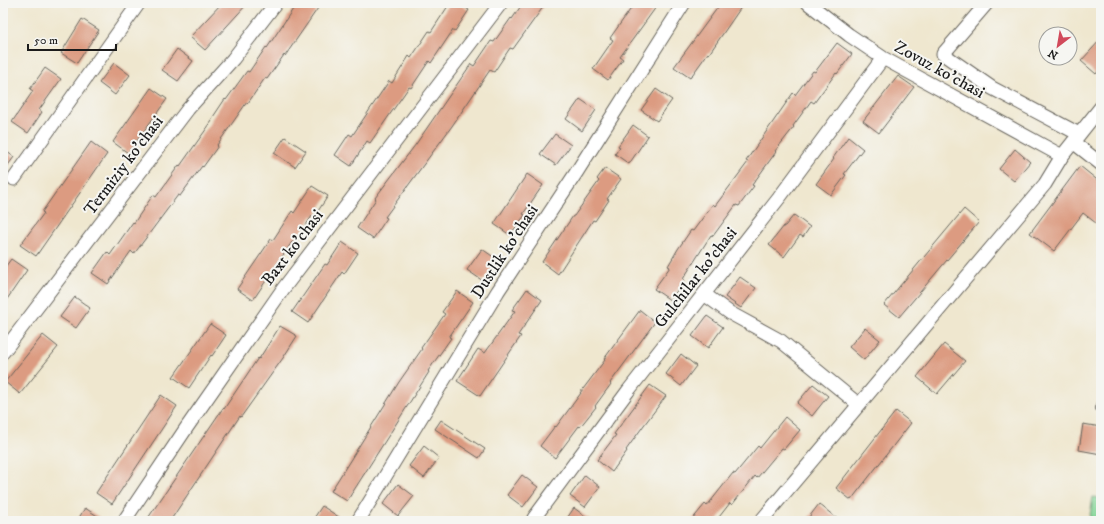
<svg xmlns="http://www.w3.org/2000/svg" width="1104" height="524" viewBox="0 0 1104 524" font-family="'IM FELL DW Pica',serif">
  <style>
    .green { fill: #83d596; stroke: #507859 }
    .building { fill: #dc9b81 }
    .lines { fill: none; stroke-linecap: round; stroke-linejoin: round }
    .service-casing { stroke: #66635b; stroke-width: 8 }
    .minor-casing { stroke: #66635b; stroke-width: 15 }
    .service { stroke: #fff; stroke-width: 6 }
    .minor { stroke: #fff; stroke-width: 13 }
    .labels { text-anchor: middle; stroke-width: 4; stroke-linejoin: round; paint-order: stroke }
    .street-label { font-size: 17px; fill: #1c1c1c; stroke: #f6f6f2 }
  </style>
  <rect width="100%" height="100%" fill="#f6f6f2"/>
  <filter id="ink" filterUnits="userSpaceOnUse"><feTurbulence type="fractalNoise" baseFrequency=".025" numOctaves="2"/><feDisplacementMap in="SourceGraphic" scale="8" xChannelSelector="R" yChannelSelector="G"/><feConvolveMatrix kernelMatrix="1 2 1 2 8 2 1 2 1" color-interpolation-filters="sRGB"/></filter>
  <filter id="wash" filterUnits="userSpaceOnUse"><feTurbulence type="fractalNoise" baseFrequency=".012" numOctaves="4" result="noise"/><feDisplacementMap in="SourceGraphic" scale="16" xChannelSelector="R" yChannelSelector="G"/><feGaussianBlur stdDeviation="0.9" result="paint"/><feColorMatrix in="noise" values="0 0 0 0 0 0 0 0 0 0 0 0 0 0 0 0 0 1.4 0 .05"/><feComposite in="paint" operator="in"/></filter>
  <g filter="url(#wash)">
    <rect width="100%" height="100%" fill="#efe7cf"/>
    <!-- green -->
    <path class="green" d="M1093 497 1101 498V521H1089Z"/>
    <g id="blocks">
      <!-- building -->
      <path class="building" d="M222 3H248L205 50 190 37Z
        M297 3H310L318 8 285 56 284 55 267 79 265 78 248 103 247 102 217 145 218 146 203 167 202 166 180 196 178 195 134 254 131 251 108 284 92 273 107 252 110 255 133 222 134 223 153 195 156 197 179 165 180 166 212 121 211 120 225 99 226 100 247 71 249 72 266 47 267 48Z
        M450 3H458L469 10 455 31 453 30 431 63 429 61 411 88 409 87 370 143 367 141 351 166 335 155 349 134 352 136 389 81 392 83 409 56 411 58 429 31 431 32Z
        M523 3H546L513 49 510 48 494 72 490 70 452 126 385 217 387 218 373 239 357 228 376 199 375 198 416 144 471 64 474 66 491 41 494 42 511 18 512 19Z
        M635 3H659L620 57 623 59 608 80 593 69 613 40 610 38Z
        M721 3H744L709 54 708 53 690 78 674 67Z
        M82 19 99 30 77 63 61 53Z
        M1101 39V68L1096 74 1081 61Z
        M837 43 852 54 837 74 836 73 814 103 811 101 793 126 794 127 775 151 776 152 752 185 754 186 739 206 736 205 713 236 711 235 683 279 685 280 670 300 654 289 670 267 668 266 678 249 691 230 693 231 713 204 715 206 748 162 746 161 793 93 795 95 813 71 815 72Z
        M177 49 193 61 178 81 162 70Z
        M114 63 130 75 115 95 99 83Z
        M45 68 61 79 39 110 42 112 28 133 12 122 33 91 30 89Z
        M898 76 914 87 879 133 863 121Z
        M151 88 167 99 128 153 113 142Z
        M656 89 672 100 657 121 641 110Z
        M580 99 596 110 582 131 566 119Z
        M633 125 648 136 629 164 615 154 620 147 618 146Z
        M555 134 571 145 556 165 540 154Z
        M285 137 306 151 295 167 274 153Z
        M848 137 863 149 844 174 846 175 831 195 816 184 834 159 833 158Z
        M91 142 107 154 36 256 20 245 44 213 42 212Z
        M3 149 14 157 3 172Z
        M1015 149 1030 162 1014 181 999 169Z
        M1080 166 1101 183V227L1083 213 1054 251 1030 233Z
        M605 168 621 179 607 199 609 200 595 221 593 220 558 274 542 262 573 216H574L599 181 597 179Z
        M527 174 543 185 523 214 525 215 510 235 494 224Z
        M312 186 328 196 314 217 312 216 294 243 292 242 253 300 237 289 271 239 273 240 292 211 294 213Z
        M964 209 979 222 899 317 884 305Z
        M794 215 810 227 803 237 800 235 784 257 769 245 784 226H785Z
        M342 242 358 253 344 274 342 272 308 323 292 312 325 264 327 265Z
        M482 249 498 260 483 281 467 270Z
        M11 259 27 270 3 305V270Z
        M740 277 756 288 741 308 725 297Z
        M527 289 542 300 518 335 521 336 480 396 457 381 478 349 485 353 515 311 512 310Z
        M457 291 473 302 449 337 451 338 428 371 429 372 347 501 331 491 399 382 422 349 421 348 445 314 442 312Z
        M75 297 90 308 76 328 60 317Z
        M640 310 655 322 610 383 611 384 595 406 596 407 580 427 579 426 555 458 540 446 555 426 556 427 581 393H580L605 360 604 359Z
        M707 316 723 327 708 348 692 336Z
        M210 324 226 335 212 356 211 355 189 388 173 377Z
        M280 326 297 336 283 358 241 417 240 416 170 521H146L223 408 224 409 258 358 259 359Z
        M865 328 880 340 864 360 849 347Z
        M43 335 58 347 20 394 5 382Z
        M944 344 965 361 937 394 917 377Z
        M681 354 696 366 681 386 666 374Z
        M813 384 828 396 812 416 797 403Z
        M650 385 666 396 644 425 626 450 627 451 612 472 597 460 616 435 614 434Z
        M161 395 177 406 112 504 96 493Z
        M896 411 911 423 851 500 836 488Z
        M785 417 800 430 784 449 782 448 757 478 755 476 732 505 730 503 716 521H691L705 504 707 506 733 473 735 474 758 446 760 448Z
        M441 420 485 449 479 458 435 429Z
        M1083 424 1101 427V454L1079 450Z
        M424 446 439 458 424 478 409 466Z
        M522 475 538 487 523 507 507 495Z
        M585 475 600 487 585 507 570 496Z
        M398 484 414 496 398 516 383 504Z
        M819 504 840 521H806Z
        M322 506 345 521H312Z
        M85 508 105 521H77Z
        M574 508 592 521H565Z"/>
    </g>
  </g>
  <g filter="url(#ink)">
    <use href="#blocks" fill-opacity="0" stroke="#66635b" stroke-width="1"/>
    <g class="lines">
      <!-- service casing -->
      <g class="service-casing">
        <path id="service" d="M1101 403 1099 408 1101 409"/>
      </g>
      <!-- minor casing -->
      <g class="minor-casing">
        <path id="minor" d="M808 3 849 35 883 58 1062 156
          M987 3 943 54 992 88 1079 134
          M1073 142 1101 164
          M14 179 139 3
          M704 294 730 313 781 341 858 404
          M3 352 188 109 233 59 276 3
          M534 518 628 391 779 198 883 58
          M124 521 187 427 283 289 501 3
          M358 521 498 291 576 173 684 3
          M761 521 1045 184 1062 156 1101 107"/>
      </g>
      <!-- service -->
      <use href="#service" class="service"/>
      <!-- minor -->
      <use href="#minor" class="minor"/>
    </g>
  </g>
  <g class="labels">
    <!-- street labels -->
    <g class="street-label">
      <text transform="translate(940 69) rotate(29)" y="6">Zovuz ko'chasi</text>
      <text transform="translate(123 165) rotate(-53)" y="6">Termiziy ko'chasi</text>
      <text transform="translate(292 247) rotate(-53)" y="6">Baxt ko'chasi</text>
      <text transform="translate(504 251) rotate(-57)" y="6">Dustlik ko'chasi</text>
      <text transform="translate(695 277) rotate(-52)" y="6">Gulchilar ko'chasi</text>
    </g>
  </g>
  <!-- margin -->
  <rect width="1104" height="524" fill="none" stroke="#f6f6f2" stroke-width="16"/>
  <!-- north arrow -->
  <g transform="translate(1058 46) rotate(211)"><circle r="19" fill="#f6f6f2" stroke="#9f9f9c"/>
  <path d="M0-3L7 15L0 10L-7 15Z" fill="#d1495b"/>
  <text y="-6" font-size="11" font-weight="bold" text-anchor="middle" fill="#1c1c1c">N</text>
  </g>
  <!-- scale -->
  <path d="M28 44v6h88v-6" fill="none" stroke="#1c1c1c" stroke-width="2"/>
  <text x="34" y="44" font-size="12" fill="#1c1c1c" stroke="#f6f6f2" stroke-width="3" paint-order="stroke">50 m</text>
</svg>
